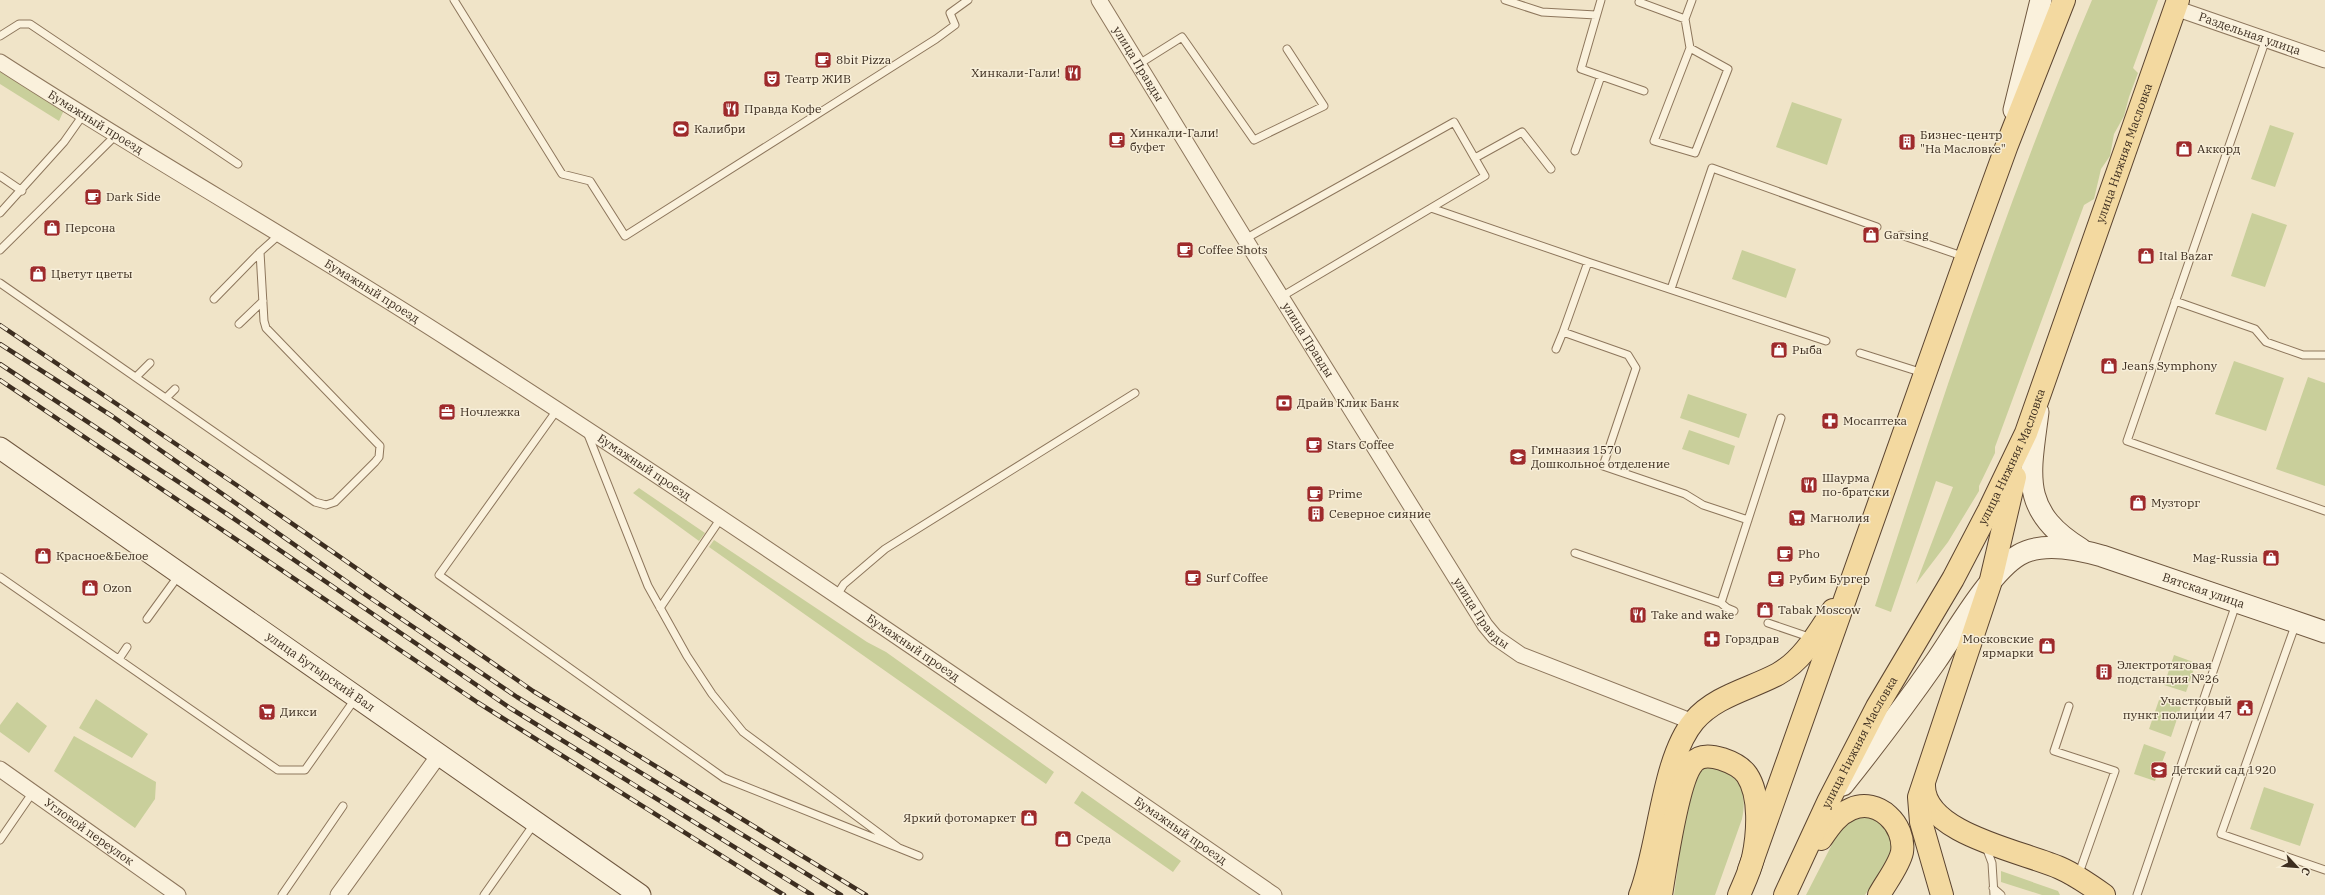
<svg xmlns="http://www.w3.org/2000/svg" width="2325" height="895" viewBox="0 0 2325 895" font-family="'IBM Plex Serif',serif">
  <style>
    .green { fill: #c9cf9b }
    .lines { fill: none; stroke-linecap: round; stroke-linejoin: round }
    .lane-casing { stroke: #8d765c; stroke-width: 9 }
    .street-casing { stroke: #8d765c; stroke-width: 17 }
    .secondary-casing { stroke: #6f573f; stroke-width: 23 }
    .primary-casing { stroke: #5b4430; stroke-width: 24 }
    .lane { stroke: #faf1dc; stroke-width: 7 }
    .street { stroke: #faf1dc; stroke-width: 15 }
    .secondary { stroke: #faf1dc; stroke-width: 21 }
    .primary { stroke: #f3d9a0; stroke-width: 22 }
    .rail-casing { stroke: #3d2e20; stroke-width: 4.5 }
    .rail { stroke: #f7eed8; stroke-width: 3; stroke-dasharray: 9; stroke-linecap: butt }
    .labels { text-anchor: middle; stroke-width: 3; stroke-linejoin: round; paint-order: stroke }
    .street-label { font-size: 12px; fill: #3d2e20; stroke: #f7eed8 }
    .poi-label { font-size: 12px; fill: #3d2e20; stroke: #f7eed8; text-anchor: start }
  </style>
  <rect width="100%" height="100%" fill="#f0e4c8"/>
  <!-- green -->
  <path class="green" d="M2092 0H2158L2133 68 2138 73 2129 97 2124 116 2114 134 2110 156 2101 169 2094 199 2084 205 1995 447V453L1979 486V491L1948 542 1916 584 1953 487 1936 481 1891 612 1875 606C1941 402 2008 197 2092 0Z
    M0 70 64 110 59 121 0 84Z
    M1792 102 1842 119 1827 165 1776 147Z
    M2270 125 2294 133 2275 187 2251 179Z
    M2252 213 2287 225 2265 287 2231 276Z
    M1742 250 1796 269 1786 298 1732 279Z
    M2234 361 2284 378 2266 431 2215 414Z
    M2308 377 2325 383V486L2276 469Z
    M1688 394 1747 414 1739 438 1680 418Z
    M1689 430 1735 446 1729 465 1682 449Z
    M639 488 705 533 699 541 633 493Z
    M714 540 867 642 886 652 1054 772 1046 784 709 547Z
    M2174 655 2196 663 2186 692 2164 685Z
    M96 699 148 734 132 758 79 728Z
    M2159 700 2181 707 2171 737 2149 729Z
    M17 702 47 726 29 753 0 732V725Z
    M74 736 156 782 155 799 135 828 54 771Z
    M2144 744 2166 752 2155 781 2134 774Z
    M1710 767C1739 773 1748 791 1742 819L1715 895H1674L1688 791 1695 774 1704 768Z
    M2264 787 2314 804 2300 846 2250 829Z
    M1082 791 1181 861 1173 872 1074 803Z
    M1863 815C1916 831 1885 866 1865 895H1806L1843 823Z
    M2001 871 2058 891 2060 895H2042L2001 882Z"/>
  <g class="lines">
    <!-- lane casing -->
    <g class="lane-casing">
      <path id="lane" d="M454 0 562 174 590 181 625 236 936 39 955 25 950 13 968 0
        M1505 0 1542 12 1596 15
        M1601 0 1581 69 1644 91
        M1639 2 1685 19 1692 0
        M1685 19 1690 48 1728 69 1695 153 1654 141 1690 48
        M0 36 19 24H30L238 164
        M2266 39 2127 441 2325 511
        M1139 64 1182 37 1254 140 1324 106 1287 49
        M1575 151 1601 76
        M1475 158 1522 132 1551 169
        M0 176 22 191
        M1431 208 1588 262
        M0 213 64 142 83 115
        M1901 235 1965 257
        M1245 239 1454 122 1485 176 1281 297
        M0 250 115 136
        M0 283 315 502 326 505 335 502 375 462 379 457 380 446 266 328 264 321 260 252 279 235
        M1671 289 1712 168 1877 227
        M214 299 260 252
        M2175 301 2255 329 2266 342 2303 355H2325
        M239 324 263 301
        M1556 349 1563 332
        M1860 353 1923 373
        M136 377 150 363
        M166 398 175 389
        M557 410 439 575 724 778 899 848
        M587 432 648 586 687 656 712 694 743 732 899 848 919 856
        M1748 520 1703 505 1685 494 1603 466 1636 368 1628 355 1563 332 1588 262 1826 341
        M1575 553 1721 603 1781 418
        M0 577 278 770H305L355 699
        M837 595 844 584 885 549 1135 393
        M1721 603 1727 608 1734 611
        M660 608 721 518
        M147 619 179 575
        M1768 623 1812 638
        M2296 623 2221 834 2325 870
        M119 659 127 647
        M2069 706 2054 751 2115 771 2078 876
        M0 840 33 792
        M1986 847 1992 863 1994 895
        M1993 888 2001 895
        M282 895 343 806
        M484 895 534 824
        M2137 895 2236 604"/>
    </g>
    <!-- street casing -->
    <g class="street-casing">
      <g id="street">
        <path id="s1" d="M1099 0 1245 239 1485 625 1495 637 1521 655 1693 722"/>
        <path id="s2" d="M2175 8 2325 60"/>
        <path id="s3" d="M0 62C150 159 306 247 456 344 732 522 1003 708 1274 895"/>
        <path id="s4" d="M0 769 178 895"/>
        <path d="M338 895 439 755"/>
      </g>
    </g>
    <!-- secondary casing -->
    <g class="secondary-casing">
      <g id="secondary">
        <path d="M2014 110 2041 0"/>
        <path d="M2038 412C2030 475 2019 511 2081 549"/>
        <path id="s5" d="M0 448 640 895"/>
        <path id="s6" d="M1843 785C1875 745 1906 704 1936 661 1956 632 1990 572 2019 555 2043 541 2078 549 2102 556L2325 632"/>
      </g>
    </g>
    <!-- primary casing -->
    <g class="primary-casing">
      <g id="primary">
        <path d="M1924 785C1923 834 2025 852 2060 868 2076 875 2090 885 2104 895"/>
        <path d="M1821 839C1830 826 1837 815 1851 809 1878 797 1906 825 1902 852 1899 866 1886 882 1879 895"/>
        <path d="M1749 870 1966 258 2007 145 2064 0"/>
        <path d="M1640 895C1659 847 1662 759 1694 721 1715 696 1750 689 1778 674 1803 660 1818 633 1833 610"/>
        <path d="M1661 895C1665 869 1679 779 1693 763 1700 754 1712 756 1722 759 1731 762 1741 766 1747 775 1761 796 1758 834 1753 858 1750 871 1744 883 1739 895"/>
        <path id="s7" d="M1785 895 1828 802 1877 707 1953 579 1989 510 2026 433 2178 0"/>
        <path d="M1942 895 1921 822 1919 797 1990 584 2015 477"/>
      </g>
    </g>
    <!-- lane -->
    <use href="#lane" class="lane"/>
    <!-- street -->
    <use href="#street" class="street"/>
    <!-- secondary -->
    <use href="#secondary" class="secondary"/>
    <!-- primary -->
    <use href="#primary" class="primary"/>
    <!-- rail casing -->
    <g class="rail-casing">
      <path id="rail" d="M0 325 238 486 533 691 866 895
        M0 344 112 416 363 593 517 697 841 895
        M0 364 227 514 510 708 812 895
        M0 380 477 702 784 895"/>
    </g>
    <!-- rail -->
    <use href="#rail" class="rail"/>
  </g>
  <!-- icons -->
  <defs>
    <g id="cafe-square" transform="scale(0.9)"><rect x="-9" y="-9" width="18" height="18" rx="4" fill="#9e2a2b" stroke="#f7eed8"/><path d="M-5.5-4.5H6V0H3Q3 3.5 0 3.5H-2.5Q-5.5 3.5-5.5 0ZM3-3.2v2h1.7v-2ZM-6 4.5H4V6H-6Z" fill="#fff"/></g>
    <g id="restaurant-square" transform="scale(0.9)"><rect x="-9" y="-9" width="18" height="18" rx="4" fill="#9e2a2b" stroke="#f7eed8"/><path d="M-5-6h1v4h1v-4h1v4h1v-4h1v5L-1.5 .5V6h-2V.5L-5-1ZM5-6V6H3V1.5H1.5Q1.5-4 5-6Z" fill="#fff"/></g>
    <g id="theatre-square" transform="scale(0.9)"><rect x="-9" y="-9" width="18" height="18" rx="4" fill="#9e2a2b" stroke="#f7eed8"/><path d="M-5-5.5Q0-4 5-5.5V0Q5 5 0 6Q-5 5-5 0ZM-3.3-2.5H-1v1.5H-3.3ZM1-2.5H3.3v1.5H1ZM-2.8 1Q0 5.5 2.8 1Z" fill="#fff"/></g>
    <g id="stadium-square" transform="scale(0.9)"><rect x="-9" y="-9" width="18" height="18" rx="4" fill="#9e2a2b" stroke="#f7eed8"/><path d="M0-5a6.5 5 0 1 0 0 10a6.5 5 0 1 0 0-10ZM-3.5-1.8h7v3.6h-7Z" fill="#fff"/></g>
    <g id="building-square" transform="scale(0.9)"><rect x="-9" y="-9" width="18" height="18" rx="4" fill="#9e2a2b" stroke="#f7eed8"/><path d="M-4-6H4V6H1V3H-1V6H-4ZM-2.5-4.3h1.7v1.8h-1.7ZM.8-4.3h1.7v1.8H.8ZM-2.5-1h1.7V.8h-1.7ZM.8-1h1.7V.8H.8Z" fill="#fff"/></g>
    <g id="shop-square" transform="scale(0.9)"><rect x="-9" y="-9" width="18" height="18" rx="4" fill="#9e2a2b" stroke="#f7eed8"/><path d="M-5-2.5h2.3a2.7 3.5 0 0 1 5.4 0H5L5.5 6h-11ZM-1.5-2.5h3a1.5 2.3 0 0 0-3 0Z" fill="#fff"/></g>
    <g id="bank-square" transform="scale(0.9)"><rect x="-9" y="-9" width="18" height="18" rx="4" fill="#9e2a2b" stroke="#f7eed8"/><path d="M-6-4H6V4H-6ZM0-2.3a2.3 2.3 0 1 0 0 4.6a2.3 2.3 0 1 0 0-4.6Z" fill="#fff"/></g>
    <g id="office-square" transform="scale(0.9)"><rect x="-9" y="-9" width="18" height="18" rx="4" fill="#9e2a2b" stroke="#f7eed8"/><path d="M-6-3h4V-5.5h4V-3h4V5H-6ZM-1-4.5V-3h2v-1.5ZM-6 0V1H6V0Z" fill="#fff"/></g>
    <g id="pharmacy-square" transform="scale(0.9)"><rect x="-9" y="-9" width="18" height="18" rx="4" fill="#9e2a2b" stroke="#f7eed8"/><path d="M-2-6h4v4h4v4h-4v4h-4v-4h-4v-4h4Z" fill="#fff"/></g>
    <g id="school-square" transform="scale(0.9)"><rect x="-9" y="-9" width="18" height="18" rx="4" fill="#9e2a2b" stroke="#f7eed8"/><path d="M0-5L7-2L0 1L-7-2ZM-4 1L0 2.5L4 1V4Q0 6-4 4Z" fill="#fff"/></g>
    <g id="supermarket-square" transform="scale(0.9)"><rect x="-9" y="-9" width="18" height="18" rx="4" fill="#9e2a2b" stroke="#f7eed8"/><path d="M-6-5.5h2.5l.6 2H6L4.5 2H-2.5L-4.4-4H-6ZM-1.5 3.2a1.3 1.3 0 1 0 .1 0ZM3 3.2a1.3 1.3 0 1 0 .1 0Z" fill="#fff"/></g>
    <g id="civic-square" transform="scale(0.9)"><rect x="-9" y="-9" width="18" height="18" rx="4" fill="#9e2a2b" stroke="#f7eed8"/><path d="M-.6-6.5H3V-4.5H.6V-3L4-1V1h2V6H-6V1h2V-1L-.6-3ZM-1.2 2.5V6h2.4V2.5Z" fill="#fff"/></g>
  </defs>
  <g fill-rule="evenodd">
    <use href="#cafe-square" x="823" y="60"/>
    <use href="#restaurant-square" x="1073" y="73"/>
    <use href="#theatre-square" x="772" y="79"/>
    <use href="#restaurant-square" x="731" y="109"/>
    <use href="#stadium-square" x="681" y="129"/>
    <use href="#cafe-square" x="1117" y="140"/>
    <use href="#building-square" x="1907" y="142"/>
    <use href="#shop-square" x="2184" y="149"/>
    <use href="#cafe-square" x="93" y="197"/>
    <use href="#shop-square" x="52" y="228"/>
    <use href="#shop-square" x="1871" y="235"/>
    <use href="#cafe-square" x="1185" y="250"/>
    <use href="#shop-square" x="2146" y="256"/>
    <use href="#shop-square" x="38" y="274"/>
    <use href="#shop-square" x="1779" y="350"/>
    <use href="#shop-square" x="2109" y="366"/>
    <use href="#bank-square" x="1284" y="403"/>
    <use href="#office-square" x="447" y="412"/>
    <use href="#pharmacy-square" x="1830" y="421"/>
    <use href="#cafe-square" x="1314" y="445"/>
    <use href="#school-square" x="1518" y="457"/>
    <use href="#restaurant-square" x="1809" y="485"/>
    <use href="#cafe-square" x="1315" y="494"/>
    <use href="#shop-square" x="2138" y="503"/>
    <use href="#building-square" x="1316" y="514"/>
    <use href="#supermarket-square" x="1797" y="518"/>
    <use href="#cafe-square" x="1785" y="554"/>
    <use href="#shop-square" x="43" y="556"/>
    <use href="#shop-square" x="2271" y="558"/>
    <use href="#cafe-square" x="1193" y="578"/>
    <use href="#cafe-square" x="1776" y="579"/>
    <use href="#shop-square" x="90" y="588"/>
    <use href="#shop-square" x="1765" y="610"/>
    <use href="#restaurant-square" x="1638" y="615"/>
    <use href="#pharmacy-square" x="1712" y="639"/>
    <use href="#shop-square" x="2047" y="646"/>
    <use href="#building-square" x="2104" y="672"/>
    <use href="#civic-square" x="2245" y="708"/>
    <use href="#supermarket-square" x="267" y="712"/>
    <use href="#school-square" x="2159" y="770"/>
    <use href="#shop-square" x="1029" y="818"/>
    <use href="#shop-square" x="1063" y="839"/>
  </g>
  <g class="labels">
    <!-- street labels -->
    <g class="street-label">
      <text dy="4" stroke="none"><textPath href="#s2" startOffset="79">Раздельная улица</textPath></text>
      <text dy="4" stroke="none"><textPath href="#s1" startOffset="75">улица Правды</textPath></text>
      <text dy="4" stroke="none"><textPath href="#s3" startOffset="113">Бумажный проезд</textPath></text>
      <text dy="4" stroke="none"><textPath href="#s7" startOffset="818">улица Нижняя Масловка</textPath></text>
      <text dy="4" stroke="none"><textPath href="#s3" startOffset="437">Бумажный проезд</textPath></text>
      <text dy="4" stroke="none"><textPath href="#s1" startOffset="399">улица Правды</textPath></text>
      <text dy="4" stroke="none"><textPath href="#s7" startOffset="494">улица Нижняя Масловка</textPath></text>
      <text dy="4" stroke="none"><textPath href="#s3" startOffset="761">Бумажный проезд</textPath></text>
      <text dy="4" stroke="none"><textPath href="#s6" startOffset="483">Вятская улица</textPath></text>
      <text dy="4" stroke="none"><textPath href="#s1" startOffset="723">улица Правды</textPath></text>
      <text dy="4" stroke="none"><textPath href="#s3" startOffset="1085">Бумажный проезд</textPath></text>
      <text dy="4" stroke="none"><textPath href="#s5" startOffset="391">улица Бутырский Вал</textPath></text>
      <text dy="4" stroke="none"><textPath href="#s7" startOffset="170">улица Нижняя Масловка</textPath></text>
      <text dy="4" stroke="none"><textPath href="#s3" startOffset="1409">Бумажный проезд</textPath></text>
      <text dy="4" stroke="none"><textPath href="#s4" startOffset="109">Угловой переулок</textPath></text>
    </g>
    <!-- poi labels -->
    <g class="poi-label">
      <text x="836" y="64">8bit Pizza</text>
      <text x="1060" y="77" text-anchor="end">Хинкали-Гали!</text>
      <text x="785" y="83">Театр ЖИВ</text>
      <text x="744" y="113">Правда Кофе</text>
      <text x="694" y="133">Калибри</text>
      <text x="1130" y="137">Хинкали-Гали!<tspan x="1130" dy="14">буфет</tspan></text>
      <text x="1920" y="139">Бизнес-центр<tspan x="1920" dy="14">"На Масловке"</tspan></text>
      <text x="2197" y="153">Аккорд</text>
      <text x="106" y="201">Dark Side</text>
      <text x="65" y="232">Персона</text>
      <text x="1884" y="239">Garsing</text>
      <text x="1198" y="254">Coffee Shots</text>
      <text x="2159" y="260">Ital Bazar</text>
      <text x="51" y="278">Цветут цветы</text>
      <text x="1792" y="354">Рыба</text>
      <text x="2122" y="370">Jeans Symphony</text>
      <text x="1297" y="407">Драйв Клик Банк</text>
      <text x="460" y="416">Ночлежка</text>
      <text x="1843" y="425">Мосаптека</text>
      <text x="1327" y="449">Stars Coffee</text>
      <text x="1531" y="454">Гимназия 1570<tspan x="1531" dy="14">Дошкольное отделение</tspan></text>
      <text x="1822" y="482">Шаурма<tspan x="1822" dy="14">по-братски</tspan></text>
      <text x="1328" y="498">Prime</text>
      <text x="2151" y="507">Музторг</text>
      <text x="1329" y="518">Северное сияние</text>
      <text x="1810" y="522">Магнолия</text>
      <text x="1798" y="558">Pho</text>
      <text x="56" y="560">Красное&amp;Белое</text>
      <text x="2258" y="562" text-anchor="end">Mag-Russia</text>
      <text x="1206" y="582">Surf Coffee</text>
      <text x="1789" y="583">Рубим Бургер</text>
      <text x="103" y="592">Ozon</text>
      <text x="1778" y="614">Tabak Moscow</text>
      <text x="1651" y="619">Take and wake</text>
      <text x="1725" y="643">Горздрав</text>
      <text x="2034" y="643" text-anchor="end">Московские<tspan x="2034" dy="14">ярмарки</tspan></text>
      <text x="2117" y="669">Электротяговая<tspan x="2117" dy="14">подстанция №26</tspan></text>
      <text x="2232" y="705" text-anchor="end">Участковый<tspan x="2232" dy="14">пункт полиции 47</tspan></text>
      <text x="280" y="716">Дикси</text>
      <text x="2172" y="774">Детский сад 1920</text>
      <text x="1016" y="822" text-anchor="end">Яркий фотомаркет</text>
      <text x="1076" y="843">Среда</text>
    </g>
  </g>
  <!-- north arrow -->
  <g transform="translate(2297 867) rotate(116)" stroke="#f7eed8" stroke-width="3" paint-order="stroke">
  <path d="M0-3L7 15L0 10L-7 15Z" fill="#3d2e20"/>
  <text y="-6" font-size="11" font-weight="bold" text-anchor="middle" fill="#3d2e20">С</text>
  </g>
</svg>
